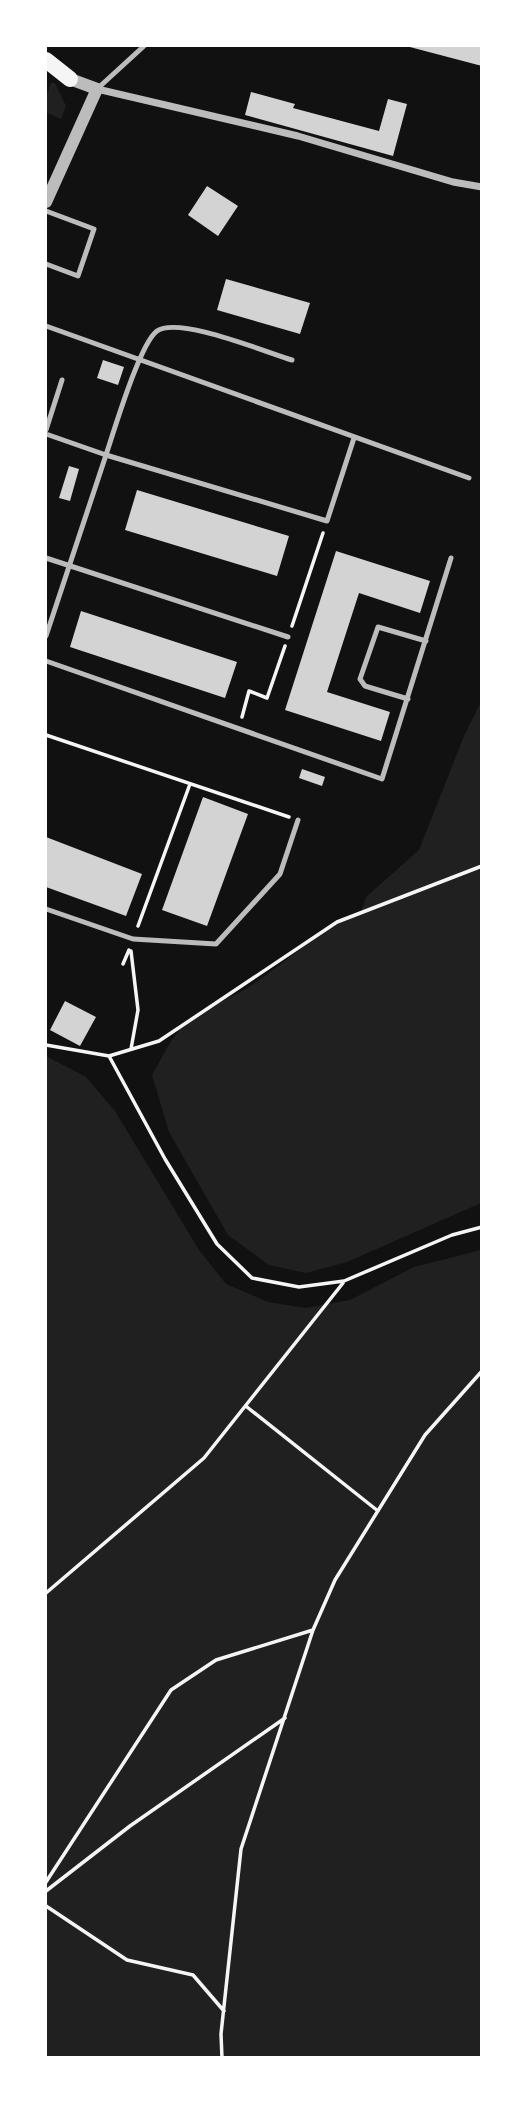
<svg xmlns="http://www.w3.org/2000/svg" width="527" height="2103" viewBox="0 0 527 2103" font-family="Arial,sans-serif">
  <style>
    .green { fill: #202020 }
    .building { fill: #d3d3d3 }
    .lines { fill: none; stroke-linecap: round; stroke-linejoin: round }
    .path { stroke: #f5f5f5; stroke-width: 3.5 }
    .service { stroke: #bcbcbc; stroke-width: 5 }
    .minor { stroke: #bcbcbc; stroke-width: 7 }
    .tertiary { stroke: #bcbcbc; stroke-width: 12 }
    .trunk { stroke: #f5f5f5; stroke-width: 16 }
  </style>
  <rect width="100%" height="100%" fill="#111"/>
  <!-- green -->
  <path class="green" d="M51 83H55L66 106 61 119 47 113 46 116V97Z
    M481 702V1203L347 1262 306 1273 269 1265 228 1235 169 1132 152 1075C161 1060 169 1042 180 1029 197 1009 223 1002 244 990 284 966 318 929 361 912L366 897 419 850 464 736Z
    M46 1056 86 1077 115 1111 199 1250 226 1284 268 1302 305 1308 350 1300 414 1267 481 1250V2057H46Z"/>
  <!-- building -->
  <path class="building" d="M406 46H482V66Z
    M251 92 295 104 293 108 379 131 388 99 407 104 393 156 245 115Z
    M207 186 238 206 218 236 188 215Z
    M226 279 310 303 300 334 217 310Z
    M103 360 124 367 118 385 97 378Z
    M69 466 79 469 70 501 59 498Z
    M137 490 289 536 277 576 125 530Z
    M336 551 430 581 420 613 359 593 327 692 390 712 381 741 285 710Z
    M81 611 237 662 225 698 70 647Z
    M302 769 325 777 322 786 299 778Z
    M203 797 248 814 207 926 162 910Z
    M46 837 142 874 126 916 46 887Z
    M65 1001 96 1017 80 1046 50 1030Z"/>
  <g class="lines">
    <!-- path -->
    <path class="path" d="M292 626 323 533
      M242 717 249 691 267 698 285 646
      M46 735 289 817
      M138 926 190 784
      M123 964 129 950
      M46 1045 109 1056 159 1041 337 922 482 866
      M131 1049 138 1010 131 951
      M109 1056 165 1159 217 1244 252 1278 299 1287 344 1281 452 1235 482 1227
      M247 1407 378 1511
      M46 1593 204 1458 343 1283
      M46 1882 171 1690 216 1660 313 1630
      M46 1891 130 1826 285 1718
      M46 1906 127 1960 193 1975 224 2011
      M222 2058 221 2034 241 1849 313 1630 335 1580 425 1435 482 1371"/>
    <!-- service -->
    <path class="service" d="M97 89 144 46
      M46 211 94 229 78 276 46 264
      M46 326 469 478
      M46 430 62 380
      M46 434 106 455C114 431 140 343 157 331 179 316 265 352 292 360
      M46 558 288 637
      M46 636 106 455 327 521 354 438
      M46 661 382 779 451 558
      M408 699 365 686 360 679 378 627 426 641
      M46 909 133 939 216 944 280 874 298 820"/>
    <!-- minor -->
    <path class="minor" d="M97 89 298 136 453 182 482 187"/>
    <!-- tertiary -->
    <path class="tertiary" d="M46 202 97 89 70 79"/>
    <!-- trunk -->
    <path class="trunk" d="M46 60 70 79"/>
  </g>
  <!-- border -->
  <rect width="527" height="2103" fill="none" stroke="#ffffff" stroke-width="94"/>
</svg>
